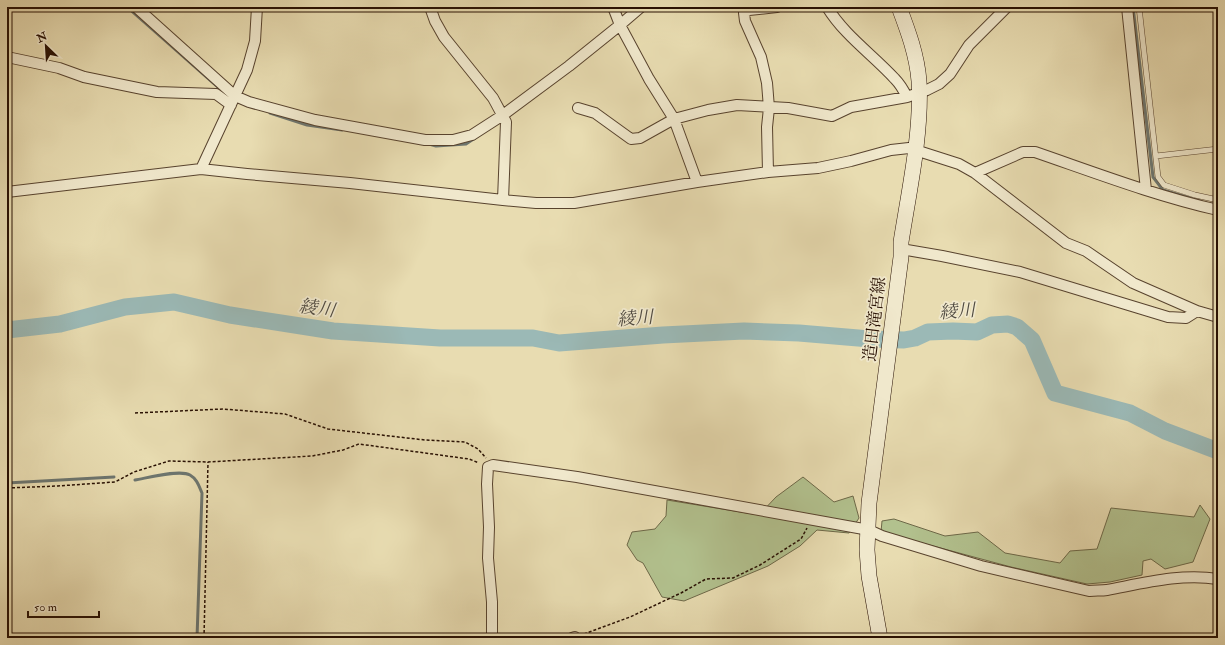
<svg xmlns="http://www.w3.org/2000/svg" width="1225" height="645" viewBox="0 0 1225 645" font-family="'IM FELL Double Pica','Noto Serif JP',serif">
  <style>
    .green { fill: #b2c18e; stroke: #6d6848 }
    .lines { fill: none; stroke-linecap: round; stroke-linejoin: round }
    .stream { stroke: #6d756e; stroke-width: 3 }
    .river { stroke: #9bb9b6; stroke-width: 17 }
    .lane-casing { stroke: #58432e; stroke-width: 6 }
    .street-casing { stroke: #58432e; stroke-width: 12 }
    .secondary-casing { stroke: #281003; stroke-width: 16 }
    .path { stroke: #281003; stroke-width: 1.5; stroke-dasharray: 3 2; stroke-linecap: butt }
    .lane { stroke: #f0e8cc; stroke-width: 5 }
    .street { stroke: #f0e8cc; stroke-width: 10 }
    .secondary { stroke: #f0e8cc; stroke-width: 15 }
    .labels { text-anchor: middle; stroke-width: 3.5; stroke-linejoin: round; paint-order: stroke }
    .street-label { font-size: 17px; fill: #281003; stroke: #f0e8cc }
    .water-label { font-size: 18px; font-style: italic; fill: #504b42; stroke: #f0e8cc }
  </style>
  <rect width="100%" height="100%" fill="#e8dcb1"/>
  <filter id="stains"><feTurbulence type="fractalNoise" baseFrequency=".005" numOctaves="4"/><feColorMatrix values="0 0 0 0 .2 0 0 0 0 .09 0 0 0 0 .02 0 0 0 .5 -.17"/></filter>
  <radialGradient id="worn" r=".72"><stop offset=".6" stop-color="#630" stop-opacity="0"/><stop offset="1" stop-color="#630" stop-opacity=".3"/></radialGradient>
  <!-- green -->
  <path class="green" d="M803 477 834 502 853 496 859 518 849 533 817 530 800 546 768 566 684 601 662 597 643 563 637 560 627 545 632 532 655 529 666 516 667 500 759 515 776 497Z
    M1200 505 1210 519 1193 562 1165 569 1151 559 1143 561 1142 575 1110 582 1087 584 1011 567 881 532 882 521 894 519 945 536 978 532 1005 553 1060 563 1070 551 1097 549 1111 508 1194 517Z"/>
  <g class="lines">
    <!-- stream -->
    <path class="stream" d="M127 7 229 97
      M1133 7 1153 177 1163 190 1200 201
      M270 113 307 125 342 130
      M429 144 436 146 466 144 475 138
      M1211 204 1218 205
      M135 480C147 478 180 469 190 475 197 479 199 486 202 493L197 638
      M7 483 114 477"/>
    <!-- river -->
    <path class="river" d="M7 330 60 324 125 307 174 302 230 315 333 331 440 338H533L559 343 663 335 744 331 799 333 870 339 904 340 915 338 928 332 953 331 977 332 992 325 1008 324 1017 327 1032 340 1055 393 1130 413 1165 431 1218 451"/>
    <!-- lane casing -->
    <g class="lane-casing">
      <path id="lane" d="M1139 7 1158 177 1164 185 1195 195 1218 200
        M1156 156 1218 149"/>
    </g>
    <!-- street casing -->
    <g class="street-casing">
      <path id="street" d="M136 7 235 96 249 102 315 120 425 140H453L472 135 503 115 569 66 620 25 641 7
        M430 7 435 21 444 37 493 98 506 122 503 200
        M613 7 620 25 649 79 674 119 697 182
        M827 7C845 36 872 54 895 79 900 84 904 91 907 97L927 90 939 84 950 74 969 45 1007 7
        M1127 7 1146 190
        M7 57 59 68 84 77 157 92 216 94 231 105
        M578 108 595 113 631 139 640 138 674 119 708 110 737 105 788 108 832 116 851 107 907 97
        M201 169 247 70 255 41 257 7
        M768 172 767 127 769 108 767 83 761 57 745 21 744 13 749 10 777 7
        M975 173 1023 152H1035C1096 173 1156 196 1218 210
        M7 192 201 169 247 174 350 183 503 200 536 203H574L697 182 768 172 818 168 851 161 891 150 909 148 959 164 975 173 1066 243 1086 251 1133 283 1197 311
        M901 249 942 256 1020 272 1168 317 1186 318 1197 311 1218 317
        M492 638V602L488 558 489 527 487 484 488 467 493 465 577 477 869 530 882 536 981 566 1089 591C1095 590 1101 591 1107 590 1144 583 1181 573 1218 579
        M572 638 575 637"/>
    </g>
    <!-- secondary casing -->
    <g class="secondary-casing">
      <path id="secondary" d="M880 638 869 576 867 550 869 503 901 257V242C909 191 922 132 919 81 917 55 908 31 899 7"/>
    </g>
    <!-- path -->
    <path class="path" d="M135 413 223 409 285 414 328 429 425 440 465 442 478 449 486 458
      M7 488 58 486 115 482 134 472 169 461 208 462 312 456 343 450 359 444 469 459 479 463
      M584 634 630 617 681 593 706 579 733 578 760 565 801 539 807 528
      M204 638 208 462"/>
    <!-- lane -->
    <use href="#lane" class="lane"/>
    <!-- street -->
    <use href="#street" class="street"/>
    <!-- secondary -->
    <use href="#secondary" class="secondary"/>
  </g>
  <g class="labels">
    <!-- street labels -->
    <g class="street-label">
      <text transform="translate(874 319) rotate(-83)" y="6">造田滝宮線</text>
    </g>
    <!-- water labels -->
    <g class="water-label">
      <text transform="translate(317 308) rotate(8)" y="6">綾川</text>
      <text transform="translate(957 311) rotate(-4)" y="6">綾川</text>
      <text transform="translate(635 318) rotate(-4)" y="6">綾川</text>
    </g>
  </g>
  <!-- margin -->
  <rect width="1225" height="645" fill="none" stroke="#e8dcb1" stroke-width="24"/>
  <rect x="8" y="8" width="1209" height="629" fill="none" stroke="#281003" stroke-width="2"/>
  <rect x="12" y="12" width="1201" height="621" fill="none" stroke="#281003"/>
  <!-- north arrow -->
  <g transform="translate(46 46) rotate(335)" stroke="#f0e8cc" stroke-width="3" paint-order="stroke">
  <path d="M0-3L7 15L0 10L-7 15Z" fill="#281003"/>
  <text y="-6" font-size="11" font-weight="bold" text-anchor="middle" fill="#281003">N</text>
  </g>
  <!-- scale -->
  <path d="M28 611v6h71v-6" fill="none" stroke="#281003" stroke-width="2"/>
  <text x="34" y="611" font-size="12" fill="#281003" stroke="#f0e8cc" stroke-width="3" paint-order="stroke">50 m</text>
  <rect width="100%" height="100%" filter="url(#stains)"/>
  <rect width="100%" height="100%" fill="url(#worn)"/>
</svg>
